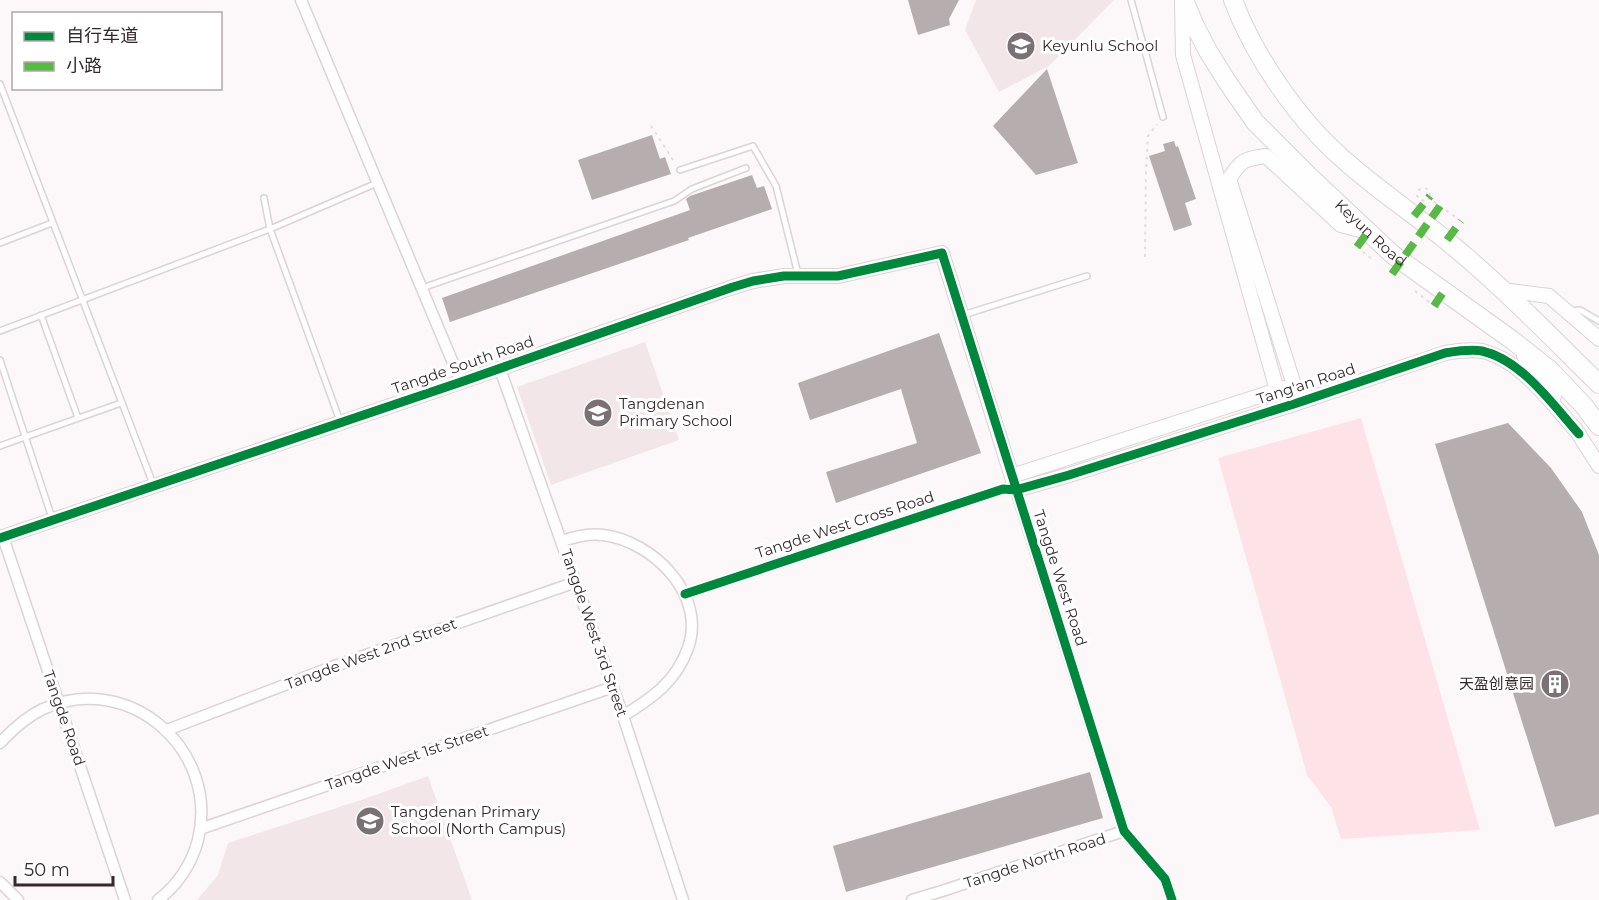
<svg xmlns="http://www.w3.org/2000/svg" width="1599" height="900" viewBox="0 0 1599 900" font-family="Montserrat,'Noto Sans SC',sans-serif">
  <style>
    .built { fill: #f3e6e8 }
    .green { fill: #fde3e7 }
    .building { fill: #b6adaf }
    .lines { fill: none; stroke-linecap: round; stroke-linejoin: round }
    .service-casing { stroke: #dcd3d4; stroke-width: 8 }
    .minor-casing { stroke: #dcd3d4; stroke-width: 13 }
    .tertiary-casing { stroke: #dcd3d4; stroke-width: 16 }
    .trunk-casing { stroke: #dcd3d4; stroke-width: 20 }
    .path { stroke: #e0dede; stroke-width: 2; stroke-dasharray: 3 4.5; stroke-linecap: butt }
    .service { stroke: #fffefe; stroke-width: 5 }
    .minor { stroke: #fffefe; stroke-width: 10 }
    .tertiary { stroke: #fffefe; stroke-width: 14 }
    .trunk { stroke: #fffefe; stroke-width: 18 }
    .quiet { stroke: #58b947; stroke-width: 8; stroke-dasharray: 15 8; stroke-linecap: butt }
    .cycleway-casing { stroke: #fff; stroke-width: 13 }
    .cycleway { stroke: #00873e; stroke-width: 9 }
    .labels { text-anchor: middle; stroke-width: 6; stroke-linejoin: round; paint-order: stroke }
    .poi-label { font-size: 15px; fill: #36282b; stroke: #fff; text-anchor: start }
    .street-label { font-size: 15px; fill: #36282b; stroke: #fff }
  </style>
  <rect width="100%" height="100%" fill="#fcf7f8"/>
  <!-- built -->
  <path class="built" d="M976 0H1114L1049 66 999 92 965 30Z
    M645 342 679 440 551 485 517 387Z
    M428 776 472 900H197L218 875 228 843 364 799Z"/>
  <!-- green -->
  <path class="green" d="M1361 418 1480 830 1341 839 1331 807 1307 775 1218 458Z"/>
  <!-- building -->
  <path class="building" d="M908 0H959L949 19 950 25 918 35Z
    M1047 69 1078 163 1036 175 993 126Z
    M652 135 660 159 665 157 671 174 592 200 578 160Z
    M1174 141 1176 147 1178 146 1196 199 1185 203 1192 225 1174 231 1149 156 1165 151 1163 144Z
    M752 175 757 188 764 186 772 209 688 238 689 240 450 322 442 298 690 210 686 199 690 196Z
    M939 333 981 453 836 503 826 472 917 443 901 389 810 420 798 383Z
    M1508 423 1551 468 1582 512 1599 555V814L1555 827 1435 444Z
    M1090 772 1103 818 846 892 833 846Z"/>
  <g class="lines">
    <!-- service casing -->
    <g class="service-casing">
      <path id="service" d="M1131 0 1163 117
        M0 84 153 484
        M680 170 753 146 776 186 798 274
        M264 198 270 229 340 421
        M0 243 52 223
        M422 288 674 201 692 189 746 168
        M1571 311 1580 310 1599 321
        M41 315 78 418
        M963 315 1087 276
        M0 331 270 229 377 183
        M0 360 52 518
        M0 446 121 403"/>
    </g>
    <!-- minor casing -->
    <g class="minor-casing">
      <path id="minor" d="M301 0 461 382
        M500 369 623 716 683 900
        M3 537 125 900
        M562 541C575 537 589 533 603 535 653 541 707 595 688 648 676 682 652 698 623 716
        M685 594 1003 489 1016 490 1124 831 1165 879 1172 900
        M167 730 329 668 576 582
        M0 743C13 729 26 717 43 709 129 670 220 750 198 840 192 863 178 885 158 900
        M200 829 613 687
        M0 882 18 900
        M912 900 942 891 1124 831"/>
    </g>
    <!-- tertiary casing -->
    <g class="tertiary-casing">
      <path id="tertiary" d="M1182 3 1183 55 1277 390 1297 403
        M1503 290 1549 296 1599 339
        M1524 356 1554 396
        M1297 403 1294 385 1229 179C1241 160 1244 159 1266 156L1341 225 1367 232
        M1574 427 1599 466
        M1012 476 1284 388
        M0 538 461 382 733 287 753 281 784 276H838L942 253 1016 490 1069 475 1297 403 1445 353C1458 351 1470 349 1482 351 1522 360 1553 405 1579 434"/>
    </g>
    <!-- trunk casing -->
    <g class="trunk-casing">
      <g id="trunk">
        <path id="s1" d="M1184 0 1195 26 1208 51 1226 80 1255 122 1309 176 1392 254 1512 340 1550 370 1584 406 1599 426"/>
        <path d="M1233 0C1254 56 1298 120 1343 159 1376 189 1413 213 1447 241 1501 285 1549 335 1599 384"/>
      </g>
    </g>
    <!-- path -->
    <path class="path" d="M651 126 675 163
      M1430 196 1429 190 1425 188C1419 188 1417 191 1417 196L1420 200 1426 201 1429 198 1461 221
      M1357 247 1372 259
      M1145 257 1146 170 1148 136 1157 124
      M1415 291 1434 306"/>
    <!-- service -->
    <use href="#service" class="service"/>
    <!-- minor -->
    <use href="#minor" class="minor"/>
    <!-- tertiary -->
    <use href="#tertiary" class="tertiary"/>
    <!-- trunk -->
    <use href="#trunk" class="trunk"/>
    <!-- quiet -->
    <path class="quiet" d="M1414 216 1430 196
      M1447 240 1461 221
      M1357 247 1368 232
      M1392 274 1440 206
      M1434 306 1444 291"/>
    <!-- cycleway casing -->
    <g class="cycleway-casing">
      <path id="cycleway" d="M0 538 461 382 733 287 753 281 784 276H838L942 253 1124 831 1165 879 1172 900
        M685 594 1003 489 1016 490 1069 475 1297 403 1445 353C1458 351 1470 349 1482 351 1522 360 1553 405 1579 434"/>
    </g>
    <!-- cycleway -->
    <use href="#cycleway" class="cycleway"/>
  </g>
  <!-- icons -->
  <defs>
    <g id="school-disc" transform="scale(1.5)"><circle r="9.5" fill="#7b7073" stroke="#fff"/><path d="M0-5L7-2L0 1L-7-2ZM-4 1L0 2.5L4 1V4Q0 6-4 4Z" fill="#fff"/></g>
    <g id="building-disc" transform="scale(1.5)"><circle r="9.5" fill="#7b7073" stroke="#fff"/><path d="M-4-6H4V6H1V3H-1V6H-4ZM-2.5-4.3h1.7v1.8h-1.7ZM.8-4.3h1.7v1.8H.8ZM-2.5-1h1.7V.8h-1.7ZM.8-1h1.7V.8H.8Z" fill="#fff"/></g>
  </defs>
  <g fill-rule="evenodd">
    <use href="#school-disc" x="1021" y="46"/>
    <use href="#school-disc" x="598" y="413"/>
    <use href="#building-disc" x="1555" y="684"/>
    <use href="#school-disc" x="370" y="821"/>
  </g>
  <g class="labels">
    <!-- poi labels -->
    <g class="poi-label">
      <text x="1042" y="51">Keyunlu School</text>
      <text x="619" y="409">Tangdenan<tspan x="619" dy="17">Primary School</tspan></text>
      <text x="1534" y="689" text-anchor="end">天盈创意园</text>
      <text x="391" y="817">Tangdenan Primary<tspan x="391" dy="17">School (North Campus)</tspan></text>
    </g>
    <!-- street labels -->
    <g class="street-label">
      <text dy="5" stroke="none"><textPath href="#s1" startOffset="302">Keyun Road</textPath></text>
      <text transform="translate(463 365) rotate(-19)" y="5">Tangde South Road</text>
      <text transform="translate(1306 384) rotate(-18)" y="5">Tang'an Road</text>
      <text transform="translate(845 525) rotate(-18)" y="5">Tangde West Cross Road</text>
      <text transform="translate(1060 578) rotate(72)" y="5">Tangde West Road</text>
      <text transform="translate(594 633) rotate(71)" y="5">Tangde West 3rd Street</text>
      <text transform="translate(371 654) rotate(-20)" y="5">Tangde West 2nd Street</text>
      <text transform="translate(64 718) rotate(71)" y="5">Tangde Road</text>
      <text transform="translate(407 758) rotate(-19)" y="5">Tangde West 1st Street</text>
      <text transform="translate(1035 861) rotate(-18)" y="5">Tangde North Road</text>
    </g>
  </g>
  <!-- legend -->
  <rect x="12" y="12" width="210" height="78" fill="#ffffff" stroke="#afa9aa" stroke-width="1.5"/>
  <rect x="24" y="32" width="30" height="9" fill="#00873e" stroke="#afa9aa" stroke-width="1.5"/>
  <text x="66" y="42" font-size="18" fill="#36282b">自行车道</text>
  <rect x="24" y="62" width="30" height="9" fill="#58b947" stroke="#afa9aa" stroke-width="1.5"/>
  <text x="66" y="72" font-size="18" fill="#36282b">小路</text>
  <!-- scale -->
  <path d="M15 876v9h98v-9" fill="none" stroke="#36282b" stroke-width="3"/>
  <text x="24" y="876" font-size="18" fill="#36282b" stroke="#ffffff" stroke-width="4.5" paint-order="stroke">50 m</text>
</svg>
